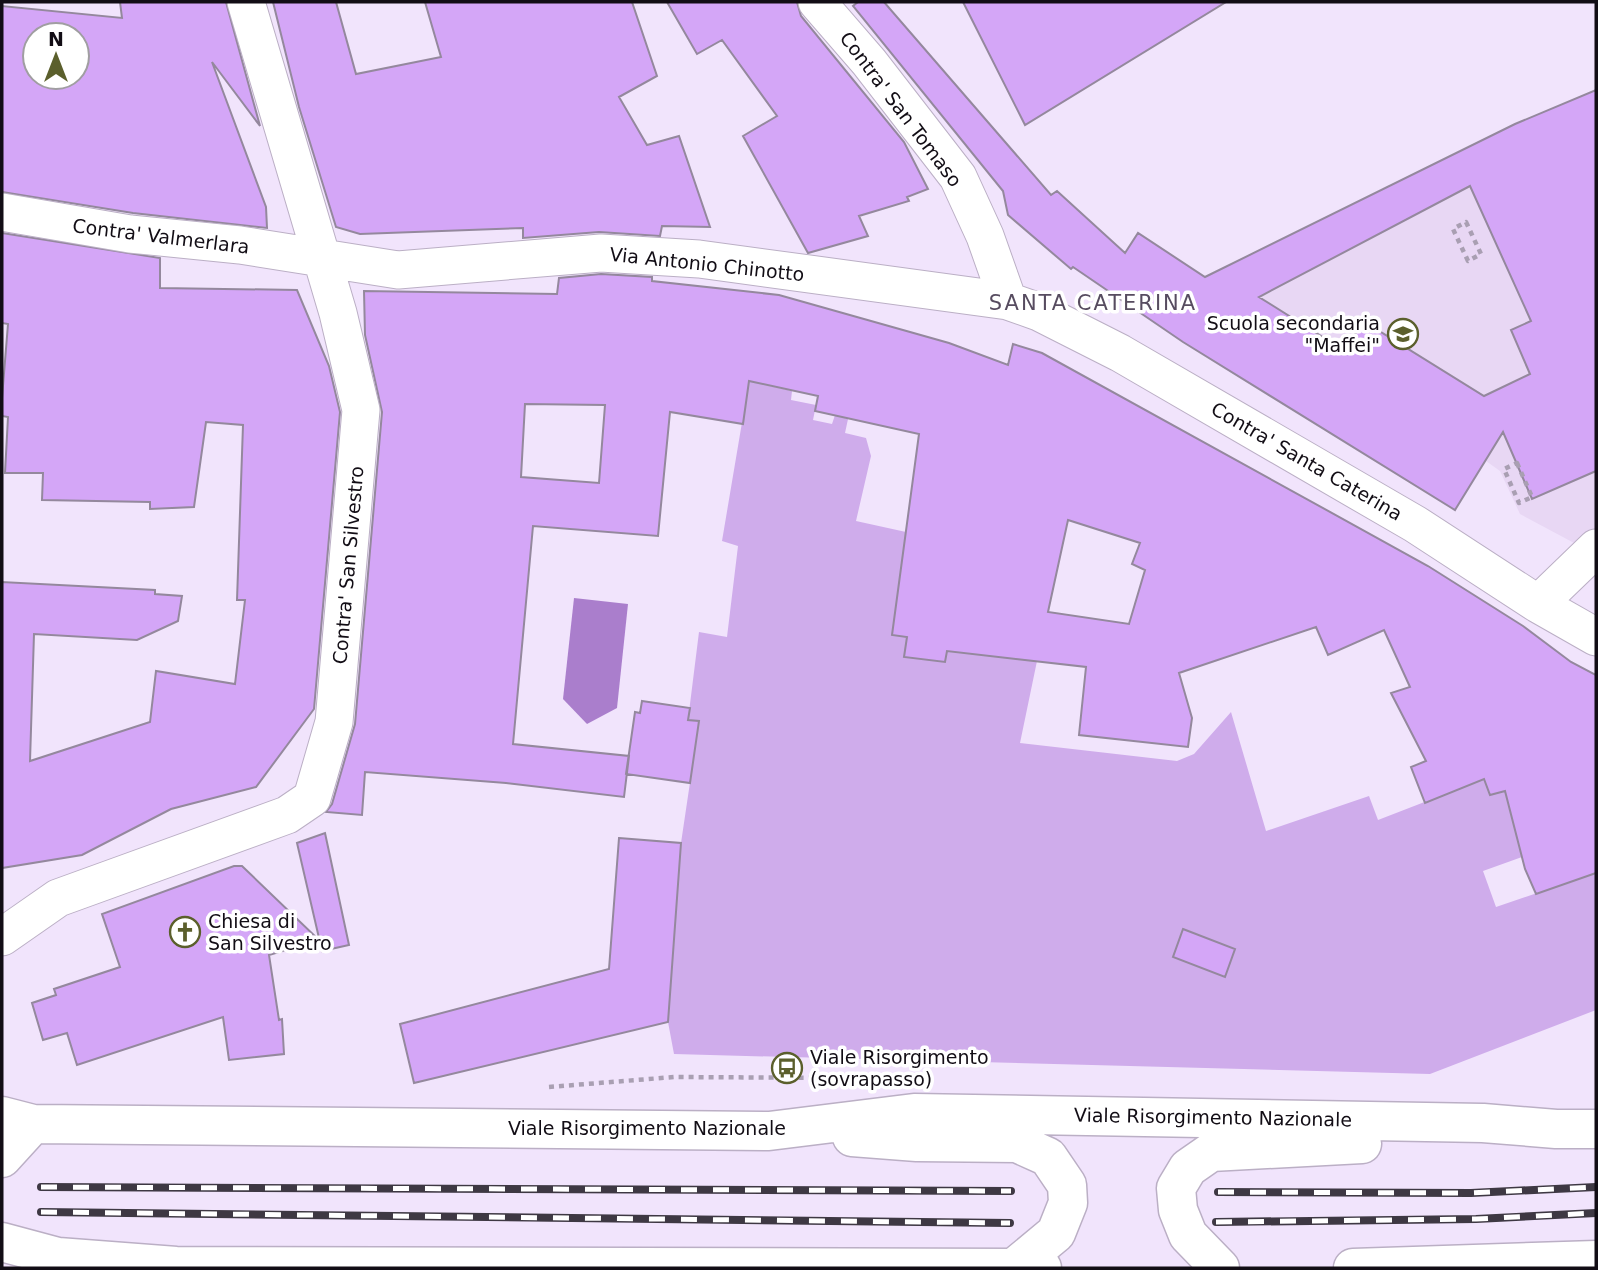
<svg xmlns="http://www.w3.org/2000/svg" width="1598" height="1270" viewBox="0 0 1598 1270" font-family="'DejaVu Sans',sans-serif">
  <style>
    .built { fill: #e8d7f4 }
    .green { fill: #cfaceb; fill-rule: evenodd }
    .water { fill: #aa7ecc }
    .building { fill: #d4a6f7; stroke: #94889d; stroke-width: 2; fill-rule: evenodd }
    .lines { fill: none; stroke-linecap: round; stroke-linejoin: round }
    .minor-casing { stroke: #bbafc5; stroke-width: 39 }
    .major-casing { stroke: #bbafc5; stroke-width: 41 }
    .path { stroke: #a99fb2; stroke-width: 4.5; stroke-dasharray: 5 5; stroke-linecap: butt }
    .minor { stroke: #fff; stroke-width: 37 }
    .major { stroke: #fff; stroke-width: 38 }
    .rail-casing { stroke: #3e3843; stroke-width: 8 }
    .rail { stroke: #fff; stroke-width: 5; stroke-dasharray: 16; stroke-linecap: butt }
    .labels { text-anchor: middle; stroke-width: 7; stroke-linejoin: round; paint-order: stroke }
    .street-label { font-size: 19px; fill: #120d15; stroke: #fff }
    .poi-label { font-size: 19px; fill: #120d15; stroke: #fff; text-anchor: start }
    .neighbourhood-label { font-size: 21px; letter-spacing: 2px; fill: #574c60; stroke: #fff }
  </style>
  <rect width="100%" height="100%" fill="#f1e4fc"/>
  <!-- built -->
  <path class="built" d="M1596 129V551L1591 552 1520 514 1500 471 1486 461 1455 510 1223 367 1255 299 1522 158Z"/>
  <!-- green -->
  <path class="green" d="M749 381 792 391 791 400 816 405 813 420 832 424 835 415 848 419 845 433 866 438 871 456 856 521 906 532 907 637 904 657 945 662 947 651 1037 661 1020 743 1177 761 1194 754 1231 712 1266 831 1369 796 1378 820 1484 779 1490 795 1505 791 1522 857 1483 871 1496 907 1596 873V1010L1430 1074 674 1054 668 1022 681 843 699 722 688 720 699 632 727 637 738 546 722 541ZM1184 929 1235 949 1225 977 1173 957Z"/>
  <!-- water -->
  <path class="water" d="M574 598 628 604 617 708 587 724 563 699Z"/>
  <!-- building -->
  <path class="building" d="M120 2H226L260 126 212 62 266 207 267 228 133 213 2 192V6L122 18ZM35 35H77V77H35Z
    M273 2H336L356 74 441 57 425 2H632L657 76 619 97 647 145 679 136 710 227 662 226 660 236 599 232 523 238V228L360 234 336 227 299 107Z
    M667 2H797L801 16 904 142 928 189 907 197 909 201 859 216 868 236 808 253 743 136 777 116 722 40 697 54Z
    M858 2H884L1051 195 1057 191 1125 253 1138 233 1205 277 1515 124 1596 90V471L1532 499 1503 432 1455 510 1183 342 1073 267 1071 269 1008 215 1003 191 853 6ZM1470 186 1531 321 1511 330 1530 374 1484 396 1363 321 1345 351 1259 297Z
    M963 2H1226L1025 125Z
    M2 233 160 258V288L297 290 329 366 340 412 314 709 256 787 171 809 82 855 2 868V582L155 590V594L182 596 178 621 137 640 34 634 30 761 150 722 156 671 235 684 245 600H237L243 425 206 422 194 507 150 509V502L42 500 43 473H5L8 417 2 416V398L8 324 2 323Z
    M601 274 652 277V281L779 295 949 343 1008 365 1013 344 1042 353 1428 566 1523 626 1571 662 1596 675V873L1536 894 1525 869 1505 791 1490 795 1484 779 1425 803 1411 767 1426 761 1391 693 1410 687 1384 630 1328 655 1316 627 1179 673 1192 718 1188 747 1079 735 1086 667 947 651 945 662 904 657 907 637 892 635 919 434 815 411 818 396 749 381 743 424 670 412 658 536 533 526 513 744 629 756 624 797 506 783 365 772 362 815 326 812 332 804 355 724 382 412 365 335 364 291 557 294 559 278ZM525 404 605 405 599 483 521 477ZM1068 520 1140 543 1132 564 1145 570 1129 624 1048 612Z
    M642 701 690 708 688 720 699 721 690 783 626 774 635 712 640 713Z
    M325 833 349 945 322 951 297 843Z
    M619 838 681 843 668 1022 414 1083 400 1024 609 969Z
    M234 866H242L319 940 269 955 279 1020 282 1019 284 1054 229 1060 223 1017 77 1065 67 1033 43 1040 32 1003 56 995 54 989 120 967 102 914Z
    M1183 929 1235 949 1225 977 1173 957Z"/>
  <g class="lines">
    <!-- minor casing -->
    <g class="minor-casing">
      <path id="minor" d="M817 2 869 62 958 177 985 236 1008 301
        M2 212 130 234 240 245 398 270 601 253 699 259 1008 301 1039 312 1120 353 1415 524 1538 604 1596 637
        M1538 604 1596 548
        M2 937 58 898 287 815 312 798 334 722 361 410 338 313 246 2"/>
    </g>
    <!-- major casing -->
    <g class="major-casing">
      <path id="major" d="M2 1116 33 1124 769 1131 914 1113 1483 1123 1556 1129H1596
        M852 1137 917 1142 1017 1143 1048 1157 1067 1185 1068 1203 1056 1233 1015 1267
        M2 1158 33 1124
        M2 1242 58 1257 176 1266 1042 1268
        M1220 1268 1188 1235 1178 1210 1176 1188 1188 1168 1211 1152 1362 1144
        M1353 1268 1596 1260"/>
    </g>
    <!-- path -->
    <path class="path" d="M1466 222 1481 254 1468 261 1453 229Z
      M1517 463 1532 497 1519 503 1504 469Z
      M549 1087 674 1077 858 1078"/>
    <!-- minor -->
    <use href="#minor" class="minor"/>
    <!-- major -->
    <use href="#major" class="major"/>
    <!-- rail casing -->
    <g class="rail-casing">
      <path id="rail" d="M41 1187 1011 1191
        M1218 1192 1471 1193 1596 1187
        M41 1212 1010 1223
        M1216 1222 1476 1219 1596 1213"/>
    </g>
    <!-- rail -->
    <use href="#rail" class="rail"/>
  </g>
  <!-- icons -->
  <defs>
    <g id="school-ring" transform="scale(1.575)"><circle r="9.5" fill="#fff" stroke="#5b5f2c" stroke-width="1.5"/><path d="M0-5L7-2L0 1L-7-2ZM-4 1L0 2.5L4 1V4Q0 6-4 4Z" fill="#5b5f2c"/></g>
    <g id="church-ring" transform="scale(1.575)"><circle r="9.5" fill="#fff" stroke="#5b5f2c" stroke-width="1.5"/><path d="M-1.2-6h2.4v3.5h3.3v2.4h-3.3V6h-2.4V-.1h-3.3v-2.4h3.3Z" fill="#5b5f2c"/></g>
    <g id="bus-ring" transform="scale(1.575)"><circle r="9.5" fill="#fff" stroke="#5b5f2c" stroke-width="1.5"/><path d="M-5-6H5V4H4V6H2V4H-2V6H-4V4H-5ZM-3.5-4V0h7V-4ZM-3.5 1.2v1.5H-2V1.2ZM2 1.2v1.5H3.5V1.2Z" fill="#5b5f2c"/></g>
  </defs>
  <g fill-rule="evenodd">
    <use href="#school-ring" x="1403" y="334"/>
    <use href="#church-ring" x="185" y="932"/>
    <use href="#bus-ring" x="787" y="1068"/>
  </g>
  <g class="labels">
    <!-- street labels -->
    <g class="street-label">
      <text transform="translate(901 109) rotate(53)" y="7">Contra' San Tomaso</text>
      <text transform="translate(161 236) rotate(7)" y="7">Contra' Valmerlara</text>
      <text transform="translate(707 264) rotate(6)" y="7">Via Antonio Chinotto</text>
      <text transform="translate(1307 461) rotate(30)" y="7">Contra' Santa Caterina</text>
      <text transform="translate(348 565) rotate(-85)" y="7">Contra' San Silvestro</text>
      <text transform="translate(1213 1117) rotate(1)" y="7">Viale Risorgimento Nazionale</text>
      <text x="647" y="1135">Viale Risorgimento Nazionale</text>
    </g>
    <!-- poi labels -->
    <g class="poi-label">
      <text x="1380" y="330" text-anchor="end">Scuola secondaria<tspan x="1380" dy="22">"Maffei"</tspan></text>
      <text x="208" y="928">Chiesa di<tspan x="208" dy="22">San Silvestro</tspan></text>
      <text x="810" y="1064">Viale Risorgimento<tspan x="810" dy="22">(sovrapasso)</tspan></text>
    </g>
    <!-- neighbourhood labels -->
    <g class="neighbourhood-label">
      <text x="1093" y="310">SANTA CATERINA</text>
    </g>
  </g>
  <!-- border -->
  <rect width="1598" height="1270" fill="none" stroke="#120d15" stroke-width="7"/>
  <!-- north arrow -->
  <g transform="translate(56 56)"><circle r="33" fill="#ffffff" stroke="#a09ea1" stroke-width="2"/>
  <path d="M0-5L12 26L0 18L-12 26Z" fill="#5b5f2c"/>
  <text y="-10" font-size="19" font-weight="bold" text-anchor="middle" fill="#120d15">N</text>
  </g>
</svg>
